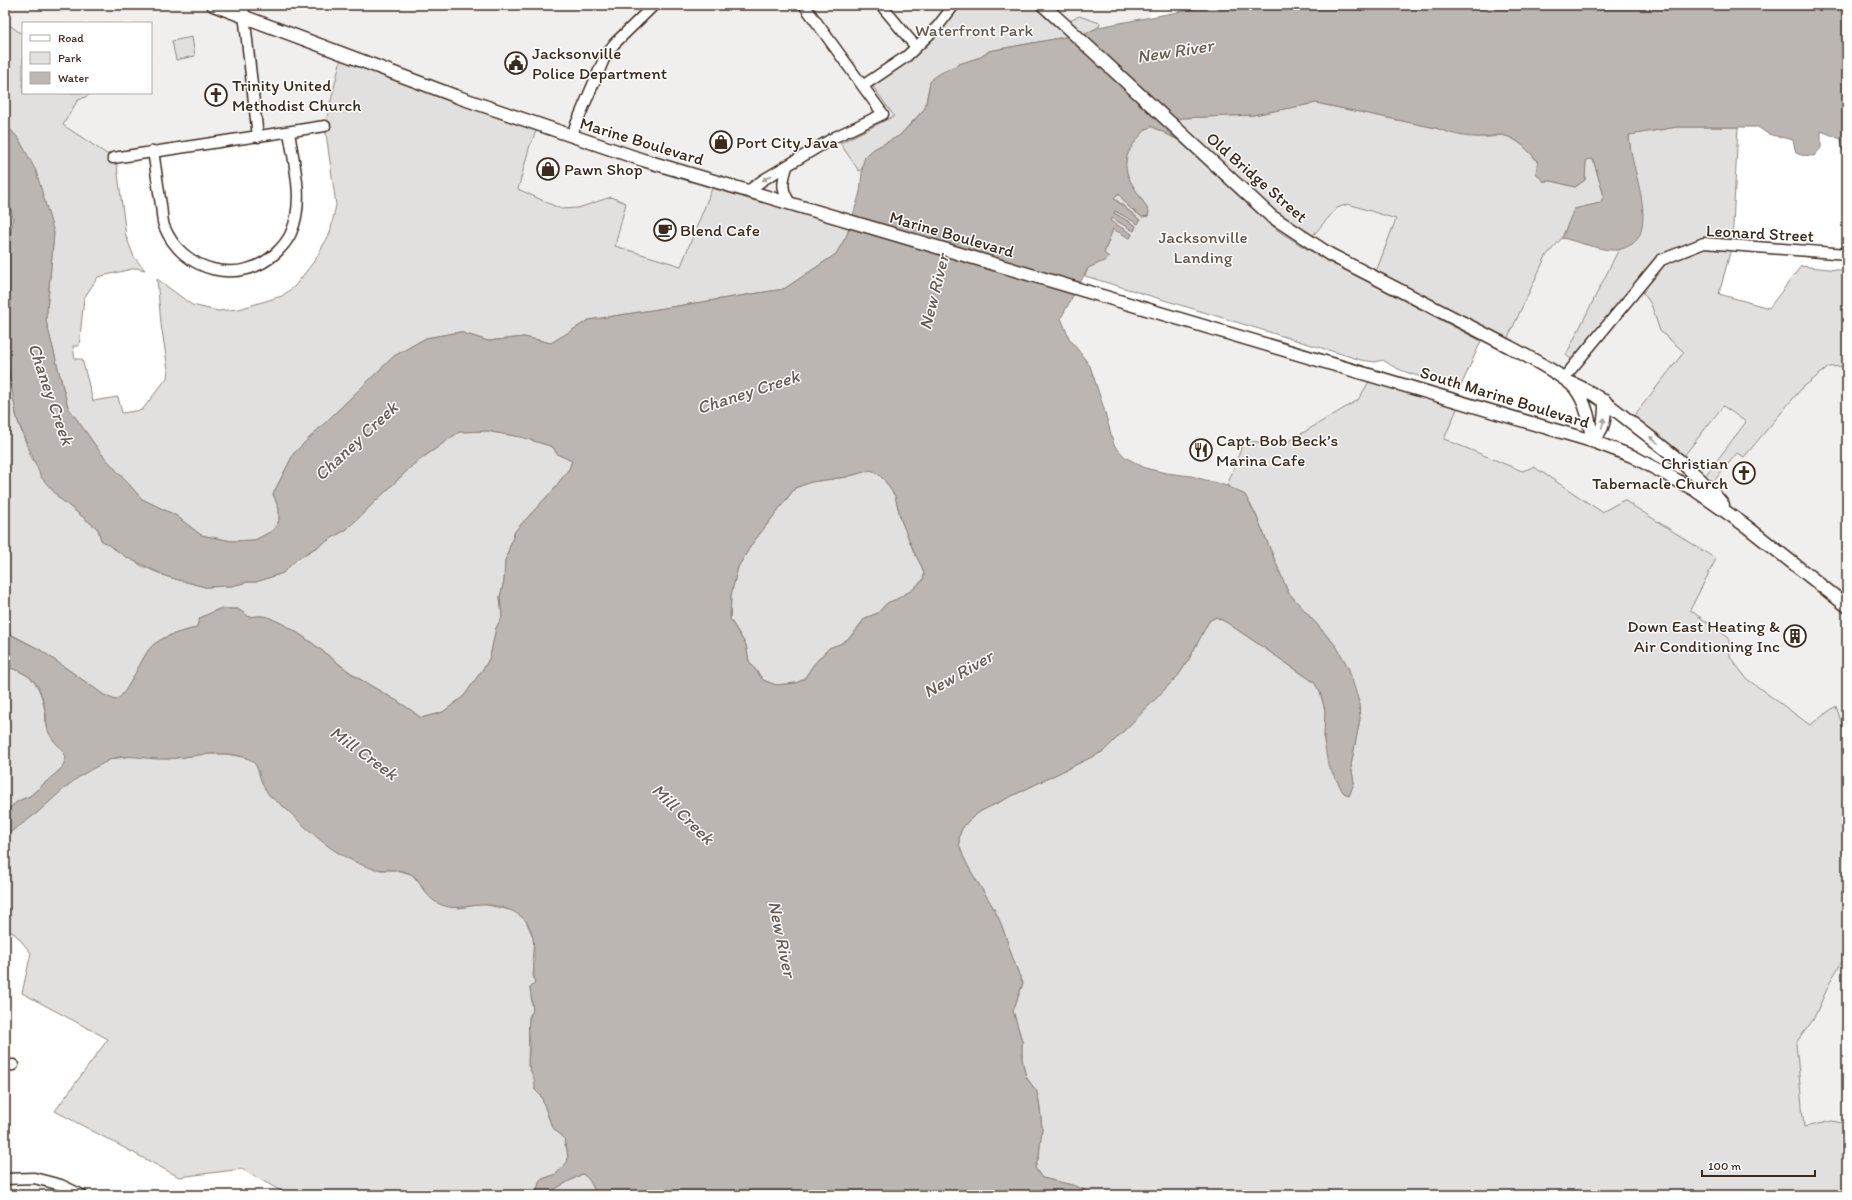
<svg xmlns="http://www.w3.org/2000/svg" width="1852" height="1200" viewBox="0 0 1852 1200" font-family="Itim,sans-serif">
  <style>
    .built { fill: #f1efee }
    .green { fill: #e2e0de; stroke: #8e857e }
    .water { fill: #bcb6b3; stroke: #887e77; fill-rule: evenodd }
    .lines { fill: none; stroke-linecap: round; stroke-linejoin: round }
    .minor-casing { stroke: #3b2a1e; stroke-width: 13 }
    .major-casing { stroke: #3b2a1e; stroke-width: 15 }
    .minor { stroke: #fff; stroke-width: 10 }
    .major { stroke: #fff; stroke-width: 12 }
    .oneway { fill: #a79f9a }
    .labels { text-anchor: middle; stroke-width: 3; stroke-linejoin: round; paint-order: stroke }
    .park-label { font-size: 17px; fill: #65584e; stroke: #fff }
    .poi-label { font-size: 17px; fill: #3b2a1e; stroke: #fff; text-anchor: start }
    .street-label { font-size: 17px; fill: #3b2a1e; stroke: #fff }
    .water-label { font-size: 18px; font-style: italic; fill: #685b52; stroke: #fff }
  </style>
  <rect width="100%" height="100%" fill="#fff"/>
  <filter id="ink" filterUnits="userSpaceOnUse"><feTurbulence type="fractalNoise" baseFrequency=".025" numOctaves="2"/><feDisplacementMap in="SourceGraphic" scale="8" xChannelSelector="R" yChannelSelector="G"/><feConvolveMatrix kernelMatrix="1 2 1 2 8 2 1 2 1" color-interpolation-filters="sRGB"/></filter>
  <g filter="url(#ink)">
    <!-- built -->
    <path class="built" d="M8 5H1151L1149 18 1099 27 863 163 860 192 851 222 715 181 681 266 615 246 626 203 611 197 578 208 561 209 518 189 530 145 539 125 342 54 325 126 113 158 63 125 77 101 93 93H151V23H23V35L8 24Z
      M1348 204 1396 219 1374 277 1308 241 1337 208Z
      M1562 238 1612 250 1619 249 1566 355 1639 287 1651 304 1660 331 1684 352 1630 421 1505 344 1546 256Z
      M1078 288 1373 375 1358 400 1284 444 1244 441 1227 486 1191 476 1166 473 1145 468 1125 457 1114 445 1104 409 1090 366 1069 338 1061 318Z
      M1847 366V739L1836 706 1810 725 1747 679 1730 657 1729 638 1690 610 1716 560 1602 512 1534 467 1522 471 1443 439 1460 402 1592 441 1695 490 1709 487 1738 453 1744 457 1802 388 1829 367Z
      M1723 406 1746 422 1702 480 1680 461Z
      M1847 954V1124L1832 1121 1804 1127 1796 1043 1813 1020 1832 978Z"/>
    <!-- green -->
    <path class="green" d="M5 5H8V24L23 35V93H93L77 101 63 125 113 158H116L126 236 134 257 145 270 136 268 98 277 84 298 79 346H73L75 359H82L93 401 118 397 122 413 142 410 167 378 168 369 161 324 157 279 192 305 218 311 239 309 282 296 295 286 315 260 330 233 336 205 325 126 342 54 539 125 530 145 518 189 561 209 578 208 611 197 626 203 615 246 681 266 715 181 851 222 847 235 836 254 784 289 589 320 551 343 524 337 488 341 460 332 426 338 394 356 294 453 273 494 279 509V521L272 531 255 540 232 541 201 535 175 515 142 499 100 452 68 407 46 321 54 233 19 139 5 124Z
      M962 5H1032L1057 28 1079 16 1100 23 1099 27 1087 33 989 51 981 57 959 64 930 82 925 108 899 136 874 149 865 157 862 169 859 171 840 143 894 116 872 85 941 30Z
      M192 37 195 56 176 60 172 41Z
      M1316 103 1436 128C1453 134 1471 138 1490 137 1494 137 1498 135 1502 135 1518 138 1529 151 1538 162L1536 173 1543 181H1552L1575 187 1585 180 1586 160 1593 159 1604 196 1600 203 1574 210 1562 238 1546 256 1505 344 1374 277 1396 219 1348 204 1337 208 1308 241 1173 125 1181 118 1253 115Z
      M1151 126 1178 140 1257 213 1280 232 1305 248 1481 341 1461 386C1436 380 1404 376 1383 360L1375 362 1361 360 1085 276 1088 268 1108 259 1104 253 1113 229 1130 238 1132 234 1110 221 1112 218 1134 231 1136 226 1114 213 1115 211 1138 223 1140 220 1114 198 1118 193 1129 207 1142 217 1148 216 1149 212C1136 186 1112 170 1135 142 1140 136 1144 130 1151 126Z
      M1677 127H1738L1732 245 1719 294 1769 308 1801 266 1847 271V366L1829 367 1802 388 1744 457 1737 453 1709 487 1702 480 1746 422 1723 406 1680 461 1630 421 1684 352 1660 331 1651 304 1639 287 1576 363 1566 355 1619 249 1632 244 1631 155 1629 135Z
      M5 184 13 218 5 273Z
      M5 334 6 356 17 419 31 457 59 498 98 529 101 540 142 566 168 577 205 587 231 586 248 582H256L283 573 297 559 347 529 414 464 459 432 486 431 521 437 553 447 557 454 572 461 569 469 553 490 515 531 505 561 504 581 500 597 502 617 496 628 490 657 485 666 464 696 443 712 421 718C401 701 378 691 357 677 328 657 302 631 270 618 264 615 256 616 249 617L238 609H219L200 618 196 628C180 632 162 636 151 647 140 659 128 697 115 700L104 695 39 649 5 631Z
      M1373 375 1460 402 1444 439 1522 471 1534 467 1602 512 1624 500 1716 559 1690 610 1729 638 1730 657 1747 679 1810 725 1836 706 1847 739V954L1832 978 1813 1020 1796 1043 1804 1127 1832 1121 1847 1124V1195H1097L1072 1185 1042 1178 1035 1168 1039 1156 1042 1128 1040 1108 1037 1092 1026 1077 1022 1059V1041L1013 1011 1023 983C1011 960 1007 933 994 909 985 892 958 857 959 839 960 825 972 818 981 811L1104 751 1178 676 1189 659 1209 621 1216 617 1226 622 1314 682 1320 692 1325 710 1324 741 1343 792 1349 796 1354 783 1351 765 1360 719 1348 667 1336 646 1288 592 1256 515 1245 495 1227 486 1244 441 1284 444 1358 400Z
      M871 470 877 473 885 481 895 496 901 520 914 552 922 567 924 574 923 580 912 590 897 599 887 603 878 613 865 618 855 631 849 638 840 644 829 648 814 664 804 679 796 683 776 685 763 680 749 661 746 645 730 619 731 595 738 567 752 544 795 488 811 482 846 477Z
      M5 666C33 675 39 682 45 711 46 716 45 722 47 726 52 738 63 746 66 758L62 768 30 796 18 801 5 812Z
      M205 754H226L243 757 253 760 256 765 268 793 327 845 381 870H396L411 874 417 880 424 891 440 904 459 908 483 904 514 911 525 919 534 939 532 961 534 966 533 975 535 983 530 988 533 1011 529 1016 528 1066 536 1079 535 1090 541 1096 552 1127 567 1140 564 1142 567 1149 568 1162 556 1174 540 1180 537 1190 529 1195H288L242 1169 179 1177 55 1111 108 1039 22 993 31 953 17 936 5 927V836L38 812 68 784 88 769 112 759 131 756 168 759Z
      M582 1174C591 1178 592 1188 598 1195H544Z"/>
    <!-- water -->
    <path class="water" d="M1214 5H1847V175L1841 139 1821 131V148L1814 156 1801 155 1796 153 1793 140 1768 134 1758 127H1677L1629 135C1630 166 1649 201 1641 231 1639 243 1623 251 1612 250 1600 250 1576 241 1562 238L1574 209 1600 203 1604 196 1593 159 1586 160 1585 180 1575 187 1552 181H1543L1536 173 1538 162C1529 151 1518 138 1502 135 1496 134 1489 137 1484 137 1466 138 1451 134 1436 128L1316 103 1253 115 1181 118 1167 131 1178 140 1151 126C1144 130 1140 136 1135 142 1113 170 1136 186 1149 212L1148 216 1142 217 1129 207 1118 193 1114 199 1140 220 1138 224 1115 211 1114 213 1136 226 1134 231 1112 218 1110 221 1132 234 1130 238 1113 229 1104 253 1109 257 1108 259 1088 268 1061 318 1069 338 1090 366 1104 409 1114 445 1125 457 1145 468 1166 473 1191 476 1227 486 1245 495 1256 515 1288 592 1336 646 1348 667 1359 702 1360 719 1351 765 1354 783 1349 796 1343 792 1328 765 1324 741 1325 710 1320 692 1314 682 1226 622 1216 617 1209 621 1189 659 1178 676 1104 751 981 811C972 818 960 825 959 839 958 857 985 892 994 909 1007 933 1011 960 1023 983L1013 1011 1022 1041V1059L1026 1077 1037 1092 1040 1108 1042 1128 1039 1156 1035 1168 1042 1178 1072 1185 1097 1195H598C592 1188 591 1178 582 1174L544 1195H529L537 1190 540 1180 556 1174 568 1161 567 1149 564 1142 566 1140 552 1127 541 1096 535 1090C535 1075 532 1077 529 1066 527 1060 530 1051 530 1044 529 1032 526 1022 533 1010L530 988 535 983C531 964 540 933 523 918 513 909 496 904 482 905 469 905 457 910 445 906 423 900 424 881 411 874 398 867 384 872 371 868 348 861 327 847 310 831 300 823 292 814 282 805 278 802 273 799 269 795 251 771 268 758 227 754 207 752 186 758 166 759 150 760 135 755 119 757 112 758 106 762 100 765 74 777 59 794 38 812 27 821 16 828 5 836V812L18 801 30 796 62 768 66 758C63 747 53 743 49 733 46 727 47 720 46 714 40 683 36 676 5 666V632L39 649 104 695 115 700C127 697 141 656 153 645 165 635 181 632 196 628L200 618 219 609H238L249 617C256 616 264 615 270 618 302 631 328 657 356 677 378 691 401 701 421 718L443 712 464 696 485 666 490 657 496 628 502 617 500 597 504 581 505 561 515 531 553 490 569 469 572 461 557 454 553 447 521 437 486 431 459 432 414 464 347 529 297 559 283 573 256 582H248L231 586 205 587 168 577 126 557 101 540 98 529 59 498 41 477 17 419 6 356 5 273 13 218 5 184V124L19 139 36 171 54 233 46 321 68 407 100 452 142 499 175 515 201 535 232 541 255 540 272 531 279 521V509L273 494 294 453 394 356 426 338 460 332 488 341 524 337 551 343 589 320 784 289 836 254 847 235 860 192 863 163 865 157 874 149 899 136 914 121 925 108 930 82 935 76 959 64 981 57 989 51 1087 33 1099 27ZM871 470 877 473 885 481 895 496 901 520 914 552 922 567 924 574 923 580 912 590 897 599 887 603 878 613 865 618 855 632 849 638 840 644 829 648 814 664 804 679 796 683 776 685 763 680 749 661 746 645 730 619 731 595 738 567 752 544 795 488 811 482 846 477Z"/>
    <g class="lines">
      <!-- minor casing -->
      <g class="minor-casing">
        <path id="minor" d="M243 5 258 137
          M881 5 916 47
          M864 85 907 56 938 26 954 5
          M571 136 604 59 614 44 654 5
          M153 151C156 169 158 187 161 205 162 212 162 220 164 226 182 272 241 287 277 252 282 247 288 240 291 233 305 201 294 165 289 132
          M113 158 325 126
          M787 167C782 182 781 191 791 204
          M748 191 763 180 835 137 883 114 804 5
          M1563 379 1661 260 1704 243 1847 254
          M5 1066 13 1065
          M5 1179 34 1178 61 1185 82 1195"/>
      </g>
      <!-- major casing -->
      <g class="major-casing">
        <path id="major" d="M213 5 458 97 643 160 1592 441 1632 456 1695 490 1746 526 1847 606
          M1043 5 1271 216 1329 254 1510 347C1526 356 1564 375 1575 388 1587 404 1590 422 1592 441
          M1569 382C1595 392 1615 410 1637 427 1668 451 1699 474 1723 505
          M1592 441C1605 429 1605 418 1605 401"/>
      </g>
      <!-- minor -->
      <use href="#minor" class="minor"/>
      <!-- major -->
      <use href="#major" class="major"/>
    </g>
    <!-- one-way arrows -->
    <defs><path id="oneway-solid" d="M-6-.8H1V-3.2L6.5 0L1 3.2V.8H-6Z"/></defs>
    <g class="oneway">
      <use href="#oneway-solid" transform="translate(767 178) rotate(150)"/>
      <use href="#oneway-solid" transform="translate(1603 423) rotate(-76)"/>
      <use href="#oneway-solid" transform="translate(1654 440) rotate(-142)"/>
    </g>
  </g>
  <!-- icons -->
  <defs>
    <g id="civic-ring" transform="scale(1.15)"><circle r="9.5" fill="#fff" stroke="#3b2a1e" stroke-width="1.5"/><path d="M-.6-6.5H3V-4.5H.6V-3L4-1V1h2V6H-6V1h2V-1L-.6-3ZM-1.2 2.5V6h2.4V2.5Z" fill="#3b2a1e"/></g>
    <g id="church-ring" transform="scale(1.15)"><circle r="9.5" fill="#fff" stroke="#3b2a1e" stroke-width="1.5"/><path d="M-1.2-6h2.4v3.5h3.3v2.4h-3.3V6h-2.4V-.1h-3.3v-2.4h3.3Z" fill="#3b2a1e"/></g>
    <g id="shop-ring" transform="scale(1.15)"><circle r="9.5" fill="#fff" stroke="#3b2a1e" stroke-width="1.5"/><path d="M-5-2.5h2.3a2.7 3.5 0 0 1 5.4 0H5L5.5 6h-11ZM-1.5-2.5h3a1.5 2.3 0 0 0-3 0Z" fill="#3b2a1e"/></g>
    <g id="cafe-ring" transform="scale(1.15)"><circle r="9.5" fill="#fff" stroke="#3b2a1e" stroke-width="1.5"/><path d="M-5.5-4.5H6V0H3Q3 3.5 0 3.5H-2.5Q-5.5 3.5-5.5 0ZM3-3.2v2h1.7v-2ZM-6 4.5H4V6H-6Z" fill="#3b2a1e"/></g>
    <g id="restaurant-ring" transform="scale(1.15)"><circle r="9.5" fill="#fff" stroke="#3b2a1e" stroke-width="1.5"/><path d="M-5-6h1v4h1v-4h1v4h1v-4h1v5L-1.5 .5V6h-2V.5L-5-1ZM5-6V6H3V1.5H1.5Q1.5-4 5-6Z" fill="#3b2a1e"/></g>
    <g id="building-ring" transform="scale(1.15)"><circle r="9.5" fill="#fff" stroke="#3b2a1e" stroke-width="1.5"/><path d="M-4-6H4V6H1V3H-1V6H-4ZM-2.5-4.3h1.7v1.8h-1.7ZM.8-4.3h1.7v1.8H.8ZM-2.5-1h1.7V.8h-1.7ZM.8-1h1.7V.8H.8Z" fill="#3b2a1e"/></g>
  </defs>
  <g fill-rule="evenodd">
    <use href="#civic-ring" x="516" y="63"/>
    <use href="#church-ring" x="216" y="95"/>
    <use href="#shop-ring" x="721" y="142"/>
    <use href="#shop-ring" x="548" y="169"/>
    <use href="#cafe-ring" x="665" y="230"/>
    <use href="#restaurant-ring" x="1201" y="450"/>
    <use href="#church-ring" x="1744" y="473"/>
    <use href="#building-ring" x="1795" y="636"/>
  </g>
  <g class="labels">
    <!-- park labels -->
    <g class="park-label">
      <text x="974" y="36">Waterfront Park</text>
      <text x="1203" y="243">Jacksonville<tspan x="1203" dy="20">Landing</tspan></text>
    </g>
    <!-- poi labels -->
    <g class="poi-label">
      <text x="532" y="59">Jacksonville<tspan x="532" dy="20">Police Department</tspan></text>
      <text x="232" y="91">Trinity United<tspan x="232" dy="20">Methodist Church</tspan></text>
      <text x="736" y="148">Port City Java</text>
      <text x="564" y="175">Pawn Shop</text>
      <text x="680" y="236">Blend Cafe</text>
      <text x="1216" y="446">Capt. Bob Beck’s<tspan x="1216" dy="20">Marina Cafe</tspan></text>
      <text x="1728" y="469" text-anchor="end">Christian<tspan x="1728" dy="20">Tabernacle Church</tspan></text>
      <text x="1780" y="632" text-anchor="end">Down East Heating &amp;<tspan x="1780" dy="20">Air Conditioning Inc</tspan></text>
    </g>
    <!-- street labels -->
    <g class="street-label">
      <text transform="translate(642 141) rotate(17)" y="6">Marine Boulevard</text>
      <text transform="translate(1257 177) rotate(41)" y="6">Old Bridge Street</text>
      <text transform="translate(1760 233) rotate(3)" y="6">Leonard Street</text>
      <text transform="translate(952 234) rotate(16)" y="6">Marine Boulevard</text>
      <text transform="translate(1505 397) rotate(17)" y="6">South Marine Boulevard</text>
    </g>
    <!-- water labels -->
    <g class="water-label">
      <text transform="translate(1175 51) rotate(-9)" y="6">New River</text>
      <text transform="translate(934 292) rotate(-76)" y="6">New River</text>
      <text transform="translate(748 392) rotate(-18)" y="6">Chaney Creek</text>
      <text transform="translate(51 394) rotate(71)" y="6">Chaney Creek</text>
      <text transform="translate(356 441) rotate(-43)" y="6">Chaney Creek</text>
      <text transform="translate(958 674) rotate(-30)" y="6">New River</text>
      <text transform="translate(364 753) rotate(36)" y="6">Mill Creek</text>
      <text transform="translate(683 814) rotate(44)" y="6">Mill Creek</text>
      <text transform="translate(782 939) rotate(78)" y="6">New River</text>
    </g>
  </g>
  <!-- margin -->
  <rect width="1852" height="1200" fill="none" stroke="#fff" stroke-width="20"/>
  <rect x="10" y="10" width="1832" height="1180" fill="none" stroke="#3b2a1e" stroke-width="1.5" filter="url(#ink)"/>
  <!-- legend -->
  <rect x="22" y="22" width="130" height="72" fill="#ffffff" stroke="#b1aaa5"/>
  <rect x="30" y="35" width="20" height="6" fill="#ffffff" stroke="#b1aaa5"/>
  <text x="58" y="42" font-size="12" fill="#3b2a1e">Road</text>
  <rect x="30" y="52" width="20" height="12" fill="#e2e0de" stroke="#b1aaa5"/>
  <text x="58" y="62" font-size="12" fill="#3b2a1e">Park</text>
  <rect x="30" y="72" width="20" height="12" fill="#bcb6b3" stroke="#b1aaa5"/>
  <text x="58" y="82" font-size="12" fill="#3b2a1e">Water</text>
  <!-- scale -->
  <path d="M1702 1170v6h113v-6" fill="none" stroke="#3b2a1e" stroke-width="2"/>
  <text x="1708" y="1170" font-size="12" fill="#3b2a1e" stroke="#ffffff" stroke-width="3" paint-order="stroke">100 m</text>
</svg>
